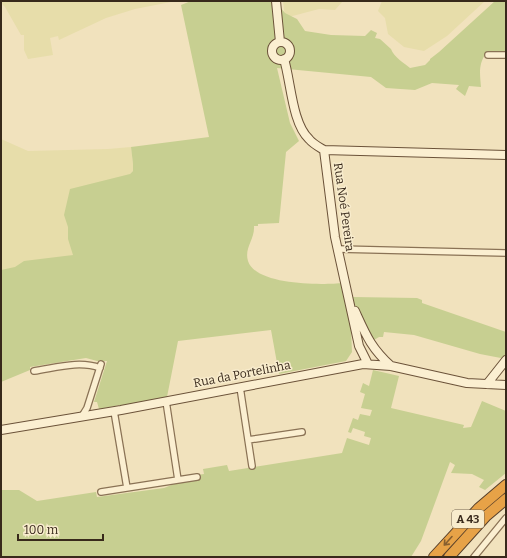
<svg xmlns="http://www.w3.org/2000/svg" width="507" height="558" viewBox="0 0 507 558" font-family="Bitter,serif">
  <style>
    .farmland { fill: #e7ddaa }
    .green { fill: #c7cf91 }
    .lines { fill: none; stroke-linecap: round; stroke-linejoin: round }
    .street-casing { stroke: #8a7255; stroke-width: 8 }
    .secondary-casing { stroke: #6b5239; stroke-width: 10 }
    .highway-casing { stroke: #573f2a; stroke-width: 12 }
    .street { stroke: #fbefd1; stroke-width: 5.5 }
    .secondary { stroke: #fbefd1; stroke-width: 8 }
    .highway { stroke: #e7a247; stroke-width: 10 }
    .oneway { stroke: #875f2f }
    .labels { text-anchor: middle; stroke-width: 3; stroke-linejoin: round; paint-order: stroke }
    .shield { fill: #f8eccd; stroke: #726450; stroke-width: 1 }
    .shield-label { font-size: 11px; font-weight: bold; fill: #38291b }
    .street-label { font-size: 12px; fill: #38291b; stroke: #f8eccd }
  </style>
  <rect width="100%" height="100%" fill="#f1e2bd"/>
  <!-- farmland -->
  <path class="farmland" d="M1 1H176L135 9 106 18 59 40 58 36 50 38 53 55 28 59 24 50V35H21L5 7 1 3Z
    M283 1H343L335 10 319 9 285 18Z
    M382 1H485L447 36 424 51 404 47 388 34 385 18 378 11Z
    M1 139 28 151 108 149 131 147 133 164V171L124 180 76 254 1 275Z"/>
  <!-- green -->
  <path class="green" d="M191 1H275L285 13 297 19 305 31 331 35 365 36 371 30 377 33 375 38 380 39 391 49C394 57 404 63 410 68L425 65 430 60V59L439 52 495 1H506V53H486C478 65 480 74 481 87L469 86 465 96 456 89 459 85 432 83 415 90 386 88 371 77 277 68 290 123 299 141 286 152 279 223 258 224V226H254C255 239 244 248 248 261 256 286 323 285 343 283L346 301H354L353 297 417 298 422 300V303L506 332V359L480 354 414 335 384 332 383 337H379L374 340 369 330 351 329 352 352 346 361 279 374 271 330 178 341 167 397 125 406 120 405 99 409 97 402H94L107 361H97L86 358 30 367V370L1 382V270L15 267 24 261 73 255 68 239V227L64 215 70 189 130 174 133 171V164L131 147 209 137 181 5Z
    M373 370 399 376 391 408 464 425 463 428 471 427 482 401 506 411V473L485 490 479 487 484 480 472 474 451 473 455 465 450 462 421 541 411 557H1V490H19L37 501 96 492 97 497 164 488 197 475 204 474 203 469 227 465 229 471 342 453 347 438 369 445 371 438 364 436 365 432 353 428 351 433 348 432 353 418 358 420 360 414 370 416 372 410 361 408 365 394 360 392 363 383 369 386Z"/>
  <g class="lines">
    <!-- street casing -->
    <g class="street-casing">
      <path id="street" d="M488 55H506
        M338 249 506 253
        M34 371C55 368 79 360 100 368
        M240 387 252 466
        M166 401 178 480
        M114 411 127 488
        M82 416 87 408 101 364
        M248 440 302 432
        M101 492 197 477
        M474 557 506 518"/>
    </g>
    <!-- secondary casing -->
    <g class="secondary-casing">
      <path id="secondary" d="M276 1 280 42
        M272 51a9 9 0 1 1 18 0a9 9 0 1 1-18 0Z
        M284 59C291 82 292 123 309 139 313 144 319 147 324 150L506 155
        M324 150 335 237 359 346 368 364
        M355 311C366 335 371 348 391 366
        M487 384 506 360
        M1 430 121 410 363 364 391 366 467 383 506 385"/>
    </g>
    <!-- highway casing -->
    <g class="highway-casing">
      <path id="highway" d="M434 557 479 508 506 485
        M449 557 486 516 506 499"/>
    </g>
    <!-- street -->
    <use href="#street" class="street"/>
    <!-- secondary -->
    <use href="#secondary" class="secondary"/>
    <!-- highway -->
    <use href="#highway" class="highway"/>
  </g>
  <!-- one-way arrows -->
  <defs><path id="oneway-shaft" d="M-6 0H5M1.5-3L5.5 0L1.5 3" fill="none" stroke-width="1.6" stroke-linecap="round" stroke-linejoin="round"/></defs>
  <use class="oneway" href="#oneway-shaft" transform="translate(448 541) rotate(132)"/>
  <g class="labels">
    <!-- shield labels -->
    <rect class="shield" x="452" y="510" width="32" height="18" rx="3"/>
    <g class="shield-label">
      <text x="468" y="523">A 43</text>
    </g>
    <!-- street labels -->
    <g class="street-label">
      <text transform="translate(344 207) rotate(82)" y="4">Rua Noé Pereira</text>
      <text transform="translate(242 374) rotate(-11)" y="4">Rua da Portelinha</text>
    </g>
  </g>
  <!-- border -->
  <rect width="507" height="558" fill="none" stroke="#38291b" stroke-width="4"/>
  <!-- scale -->
  <path d="M18 534v6h85v-6" fill="none" stroke="#38291b" stroke-width="2"/>
  <text x="24" y="534" font-size="12" fill="#38291b" stroke="#f8eccd" stroke-width="3" paint-order="stroke">100 m</text>
</svg>
